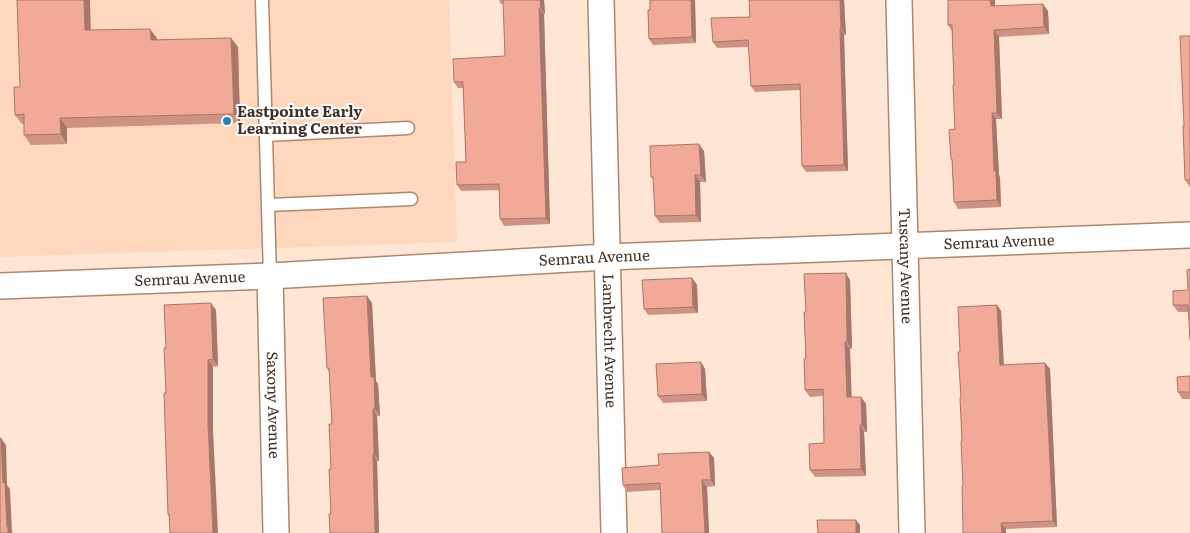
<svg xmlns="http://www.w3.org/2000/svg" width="1190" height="533" viewBox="0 0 1190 533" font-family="Literata,serif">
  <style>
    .built { fill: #ffd7bd }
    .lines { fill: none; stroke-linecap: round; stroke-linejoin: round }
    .service-casing { stroke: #ae876d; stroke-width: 15 }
    .minor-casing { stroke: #ae876d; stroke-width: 28 }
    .service { stroke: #fff; stroke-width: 12 }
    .minor { stroke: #fff; stroke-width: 25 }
    .wall { fill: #ce9282 }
    .shaded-wall { fill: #a8776a }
    .building { fill: #f0aa97; stroke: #a8776a }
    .poi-dot { fill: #2882b0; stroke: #fff; stroke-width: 2 }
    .labels { text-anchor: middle; stroke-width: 4; stroke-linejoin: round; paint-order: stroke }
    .poi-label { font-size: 15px; font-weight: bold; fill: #402f24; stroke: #fff; text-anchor: start }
    .street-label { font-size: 15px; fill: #402f24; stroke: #fff }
  </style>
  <rect width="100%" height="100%" fill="#ffe5d4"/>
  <!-- built -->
  <path class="built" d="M0 0H449L457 242 0 257Z"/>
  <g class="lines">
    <!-- service casing -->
    <g class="service-casing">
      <path id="service" d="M262 0 270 276
        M266 135 408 128
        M268 205 411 199"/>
    </g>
    <!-- minor casing -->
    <g class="minor-casing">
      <g id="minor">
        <path id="s1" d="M601 0 614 533"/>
        <path id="s2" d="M899 0 912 533"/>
        <path id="s3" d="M270 276 276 533"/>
        <path id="s4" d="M0 286 270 276 607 257 1190 235"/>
      </g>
    </g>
    <!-- service -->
    <use href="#service" class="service"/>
    <!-- minor -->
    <use href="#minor" class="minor"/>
  </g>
  <!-- wall -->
  <path class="wall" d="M499 0H544L545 14H544L550 224 504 226 500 219 499 190 461 191 457 185 466 162 463 88H458L454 82 505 56 503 4H501Z
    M650 0H695L696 43 653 45 649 39Z
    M749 0H844L846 35H844L848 171 806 172 802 166 800 90 755 92 751 86 749 47 717 48 713 42 750 17Z
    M995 6 1048 11 1049 34 999 37 1002 119H996L999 175 1000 178 1001 207 958 209 954 202 952 161 951 159 955 129 954 85 952 31 948 25Z
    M91 30 157 38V40L231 38 238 47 240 123 67 128V144L31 145 24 135V124H22L15 115Z
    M1190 36V187L1185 180 1184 126Z
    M704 151 706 182H700L701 222 660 223 655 216 654 180 651 177Z
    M692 278 697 285 698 313 648 315 644 309Z
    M850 280 852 349H850L851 397H861L866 404 867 432H864L866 476 815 477 810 470 824 443 823 396 810 397 805 390 806 312Z
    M1188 290 1189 312H1178L1173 305Z
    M367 296 372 303 376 381 378 384 380 416H377L379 461H377L379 533H330L332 424 329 372 327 368Z
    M997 305 1001 311 1004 365 1045 363 1050 369 1057 527 1006 529 963 486 960 352Z
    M216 310 218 366 213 367V430L169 516 168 514 166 393Z
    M701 362 705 369 707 401 663 403 658 396Z
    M1190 376V399H1182L1178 392Z
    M709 452 714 458 715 486 707 487 709 533H662L660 490 627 492 623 485 659 465Z"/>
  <!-- shaded-wall -->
  <path class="shaded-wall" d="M84 0H90L91 40 85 30Z
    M540 0H544L545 14 541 8Z
    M691 0H695L696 43 692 37Z
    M840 0H844L846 35 841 29Z
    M990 0H995V13L991 6Z
    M1043 4 1048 11 1049 34 1044 27Z
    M539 8 544 14 550 224 546 218Z
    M150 29 157 38V49L151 40Z
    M840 29 844 35 848 171 844 165Z
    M994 30 999 37 1002 119 997 113Z
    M231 38 238 47 240 123 234 114Z
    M992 113 996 119 999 175 1000 178 1001 207 997 200 994 171Z
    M60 118 67 128V144L61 134Z
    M699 144 704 151 706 182 701 175Z
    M695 175 700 182 701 222 696 215Z
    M846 273 850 280 852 349 847 342Z
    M692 278 697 285 698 313 693 307Z
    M367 296 372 303 376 381 378 384 380 416 375 409 371 377Z
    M211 303 216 310 218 366 213 359Z
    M997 305 1001 311 1004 371 1000 365Z
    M845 342 850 349 852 404 847 397Z
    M208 360 213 367V430L218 533H213L208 424Z
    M701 362 705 369 707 401 702 394Z
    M1045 363 1050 369 1057 527 1053 521Z
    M861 397 866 404 867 432 862 425Z
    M373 409 377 416 379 461 374 454Z
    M860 425 864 432 866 476 861 469Z
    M1 438 6 445 7 485 10 489 12 532 13 533H8L7 527 3 483Z
    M709 452 714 458 715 486 711 480Z
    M373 454 377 461 379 533H375Z
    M702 480 707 487 709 533H705Z
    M856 520 860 525V533H856Z
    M1001 523 1006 529V533H1002Z"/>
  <!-- building -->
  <path class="building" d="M17 0H84L85 30 150 29 151 40 231 38 234 114 60 118 61 134 24 135V114L15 115 14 87H20Z
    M503 0H540L541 8H539L546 218 500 219 499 184 457 185 456 162H466L463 82H454L453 59 505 56Z
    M650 0H691L692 37 649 39 648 10H650Z
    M749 0H840L841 29H840L844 165 802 166 800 84 751 86 748 40 713 42 711 18 750 17Z
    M948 0H990L991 6 1043 4 1044 27 994 30 997 113H992L994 171H996L997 200 954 202 952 159H951L949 130 955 129 953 85H954L952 25H948Z
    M1180 36H1190V180H1185L1183 126H1184Z
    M699 144 701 175H695L696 215 655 216 653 177H651L650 146Z
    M1190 269V340L1188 305H1173V291L1188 290 1187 270Z
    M846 273 847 342H845L847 397H861L862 425H860L861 469 810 470 809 444 824 443 823 389 805 390 804 359 806 358 804 312H806L804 274Z
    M692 278 693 307 644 309 642 280Z
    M367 296 371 377H374L375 409H373L374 454H373L375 533H330L329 514H331L329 469H331L329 424H332L329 368H327L323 298Z
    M211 303 213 359 208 360V424L213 533H170L169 514H168L164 393H166L164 348H166L164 305Z
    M997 305 1000 365 1045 363 1053 521 1001 523 1002 533H963L962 486H963L961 441H962L960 398 961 397 958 352H960L958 307Z
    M701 362 702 394 658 396 656 364Z
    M1190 376V392H1178L1177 377Z
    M0 438H1L3 483 5 482 7 527H8V533H0Z
    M709 452 711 480H702L705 533H662L660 483 623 485 622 468 659 465 658 454Z
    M817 520H856V533H818Z"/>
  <!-- markers -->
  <circle class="poi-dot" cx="227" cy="121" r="5"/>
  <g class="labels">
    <!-- poi labels -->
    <g class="poi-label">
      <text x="237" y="117">Eastpointe Early<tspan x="237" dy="17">Learning Center</tspan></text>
    </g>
    <!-- street labels -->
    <g class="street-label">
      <text dy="5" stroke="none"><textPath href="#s4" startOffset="1000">Semrau Avenue</textPath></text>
      <text dy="5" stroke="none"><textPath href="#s4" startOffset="595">Semrau Avenue</textPath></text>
      <text dy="5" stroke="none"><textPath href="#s2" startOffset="266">Tuscany Avenue</textPath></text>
      <text dy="5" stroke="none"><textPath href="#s4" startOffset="190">Semrau Avenue</textPath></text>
      <text dy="5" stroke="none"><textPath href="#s1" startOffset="341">Lambrecht Avenue</textPath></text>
      <text dy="5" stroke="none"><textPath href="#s3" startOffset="129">Saxony Avenue</textPath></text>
    </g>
  </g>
</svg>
